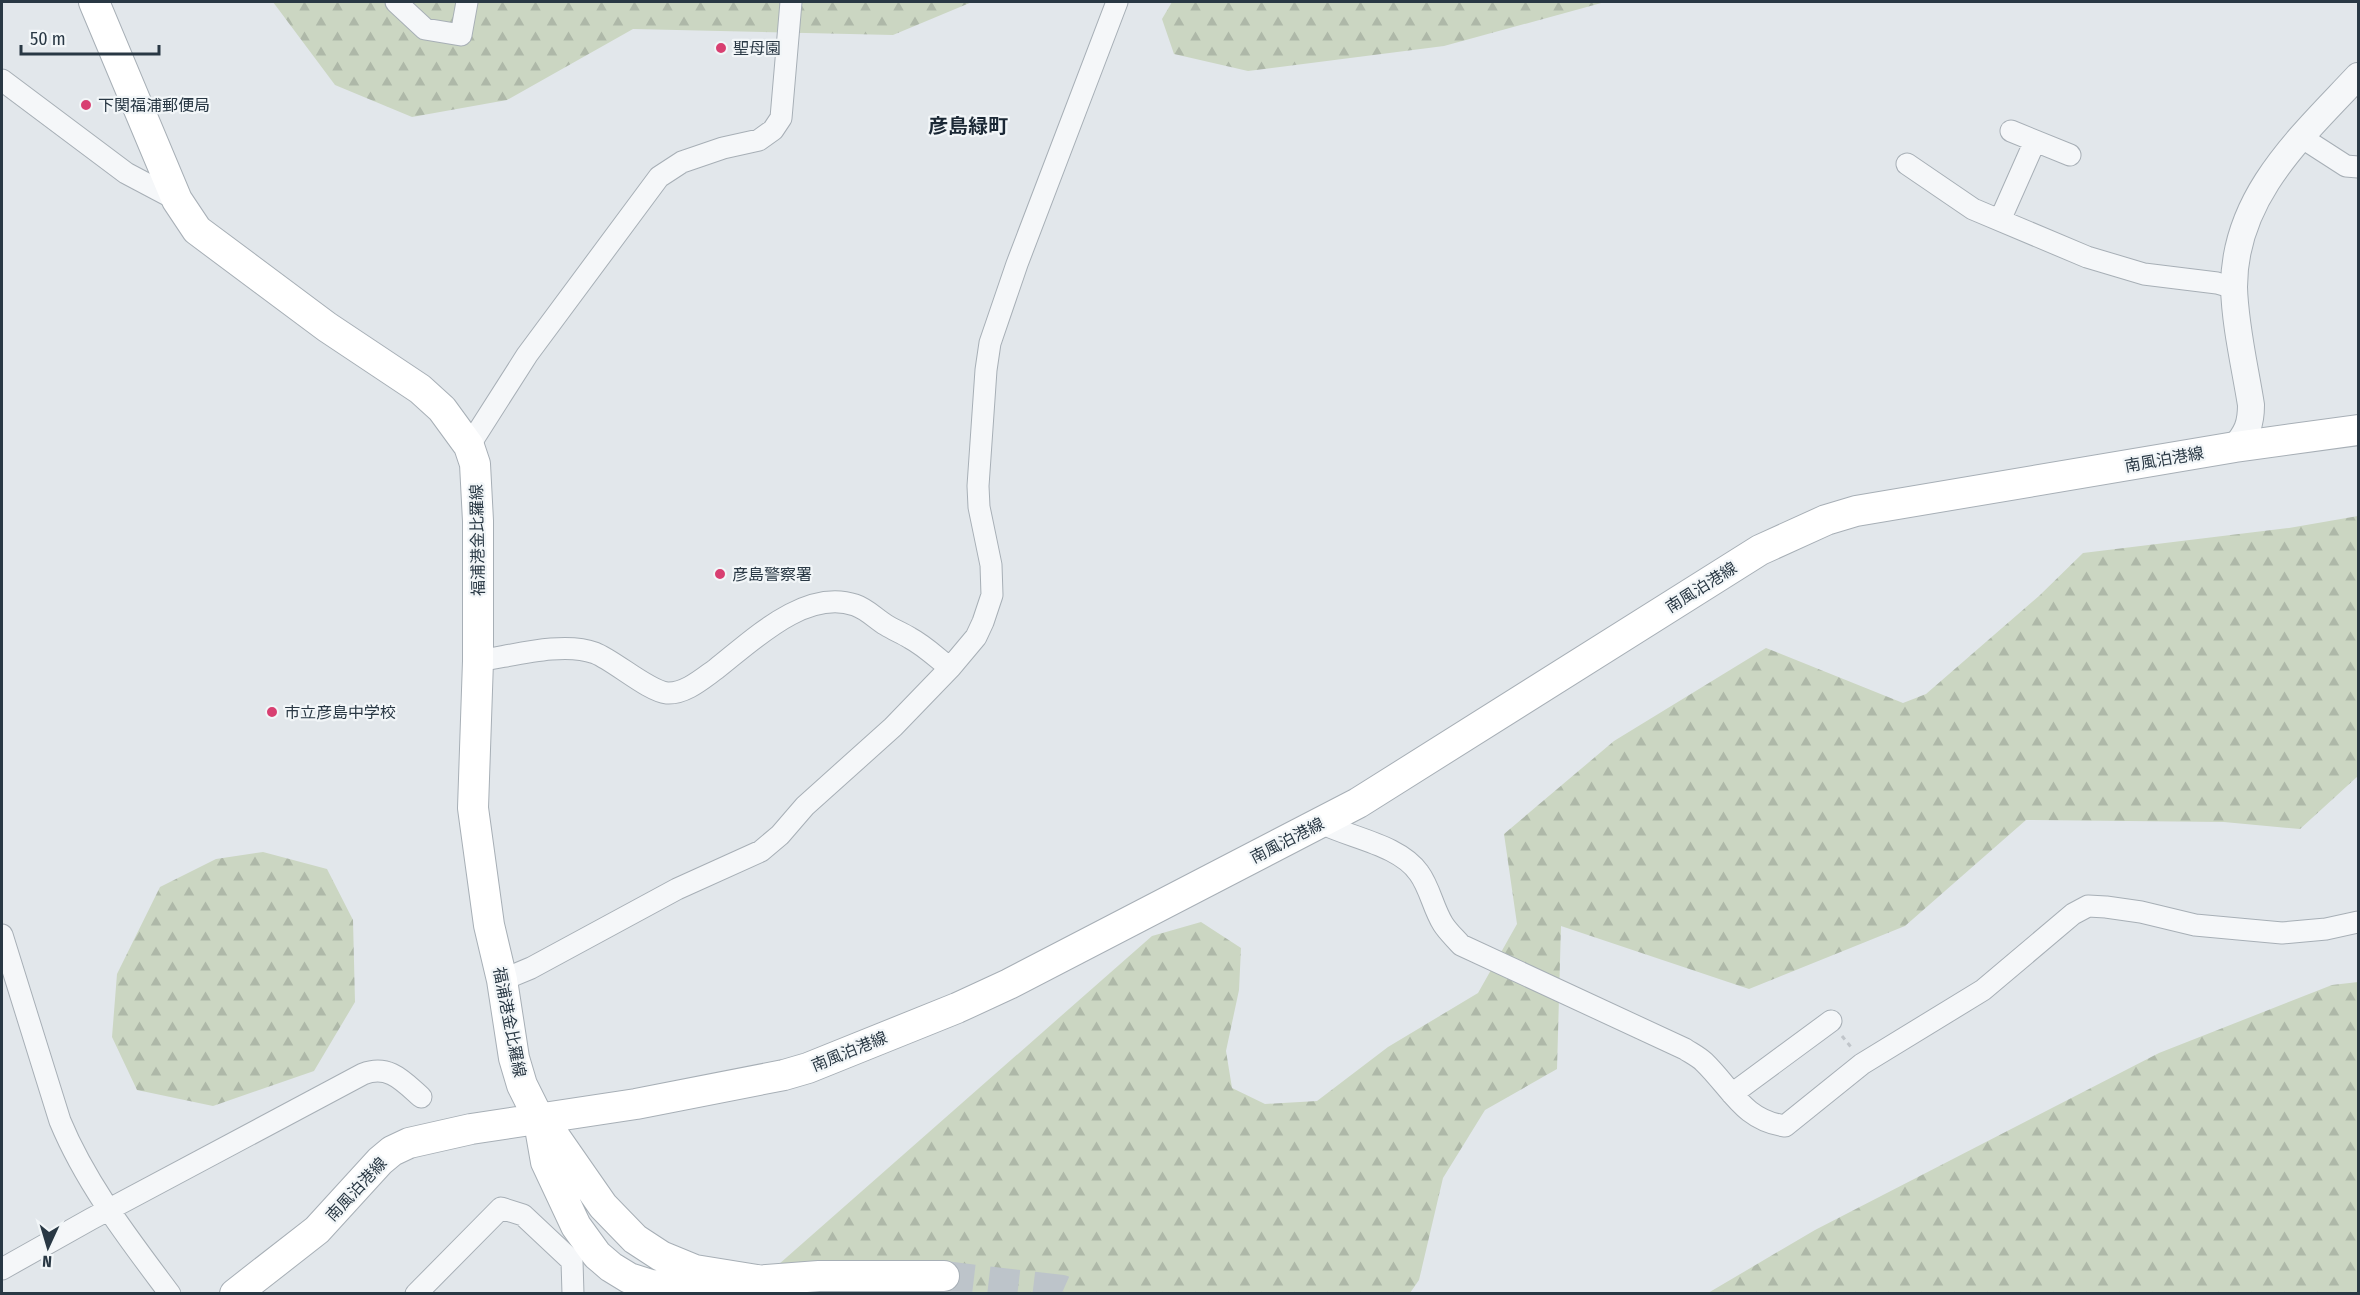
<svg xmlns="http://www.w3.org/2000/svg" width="2360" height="1295" viewBox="0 0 2360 1295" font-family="'Fira Sans Condensed','Noto Sans JP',sans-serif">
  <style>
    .forest { fill: url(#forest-firs) }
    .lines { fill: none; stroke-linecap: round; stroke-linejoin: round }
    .secondary-tunnel { stroke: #bdc4ca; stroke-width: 30; stroke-dasharray: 30 15; stroke-linecap: butt }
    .minor-casing { stroke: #a7afb6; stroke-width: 23 }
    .tertiary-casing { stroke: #a7afb6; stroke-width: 28 }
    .secondary-casing { stroke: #a7afb6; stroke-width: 32 }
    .path { stroke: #c0c5ca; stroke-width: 3; stroke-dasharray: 4.5 4.5; stroke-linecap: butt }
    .minor { stroke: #f5f7f9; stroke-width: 21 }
    .tertiary { stroke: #f5f7f9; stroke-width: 26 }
    .secondary { stroke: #fff; stroke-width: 30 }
    .poi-dot { fill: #d83f71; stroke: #f2f6f8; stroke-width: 2 }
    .labels { text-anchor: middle; stroke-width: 4.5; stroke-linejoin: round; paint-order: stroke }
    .poi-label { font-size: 16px; fill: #293844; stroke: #f2f6f8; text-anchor: start }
    .street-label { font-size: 16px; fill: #293844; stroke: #f2f6f8 }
    .quarter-label { font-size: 20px; font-weight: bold; fill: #1b2835; stroke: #f2f6f8 }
  </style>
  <defs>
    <pattern id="forest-firs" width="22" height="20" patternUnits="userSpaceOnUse" patternTransform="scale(1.5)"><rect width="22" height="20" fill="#cbd6c2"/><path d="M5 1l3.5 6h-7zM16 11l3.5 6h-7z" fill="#aeb8a8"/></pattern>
  </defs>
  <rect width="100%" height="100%" fill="#e2e7eb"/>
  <!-- forest -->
  <path class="forest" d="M273 2H972L893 35 633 29 507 100 412 117 335 85Z
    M1172 2H1605L1444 46 1248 71 1174 54 1162 19Z
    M2358 516V776L2300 829 2224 822 2026 820 1905 926 1749 989 1561 926 1557 1069 1485 1110 1443 1178 1419 1280 1410 1293 745 1294 1152 936 1201 922 1241 948 1239 990 1226 1051 1232 1088 1265 1104 1317 1101 1388 1047 1478 993 1517 924 1504 834 1614 741 1766 648 1903 703 1926 694 2039 596 2083 553 2289 528Z
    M263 852 327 869 353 920 355 1002 314 1071 213 1106 137 1090 112 1037 117 974 160 887 216 859Z
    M2358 982V1293H1708L1815 1230 2159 1053 2332 985Z"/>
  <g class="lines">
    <!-- secondary-tunnel -->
    <path class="secondary-tunnel" d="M944 1276 1062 1290 1071 1294"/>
    <!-- minor casing -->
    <g class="minor-casing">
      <path id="minor" d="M396 2 425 29 461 35 467 2
        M2 80 126 173 177 200
        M2011 131 2070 155
        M2301 137 2346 166 2358 167
        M1907 164 1973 209 2087 257 2144 274 2217 283 2234 288
        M2000 220 2035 141
        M469 446 527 355 659 177 682 162 723 148 759 140 773 130 781 118 791 2
        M478 661C512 656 563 641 595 653 615 661 648 691 667 693 685 694 702 679 716 669 752 641 805 588 855 605 867 609 876 619 886 625 894 630 902 633 910 638 925 646 937 658 950 668
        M1321 823C1351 838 1400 845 1419 873 1430 888 1433 908 1443 924 1448 932 1455 938 1461 945L1685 1049C1691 1053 1699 1057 1704 1062 1732 1089 1743 1120 1785 1126L1862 1064 1983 990 2073 914 2088 906 2106 907 2141 912 2195 925 2282 933 2326 929 2358 922
        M2 935 60 1121C86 1184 129 1239 170 1294
        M502 980 531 968 677 889 761 851 780 835 805 806 893 727 950 668 976 637 983 622 992 595 991 565 979 507 978 486 986 370 990 343 1017 264 1117 2
        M1732 1094 1831 1021
        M2 1269 91 1219 363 1074C389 1064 403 1081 421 1097
        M416 1294 501 1208 523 1215 572 1261 573 1294"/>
    </g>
    <!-- tertiary casing -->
    <g class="tertiary-casing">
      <path id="tertiary" d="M2235 447C2247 433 2251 424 2251 405 2245 367 2235 326 2234 287 2234 196 2301 137 2358 76"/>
    </g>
    <!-- secondary casing -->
    <g class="secondary-casing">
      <path id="secondary" d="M94 2 177 200 197 230 327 327 420 389 442 409 469 446 475 464 478 521V661L473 808 489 925 502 980 514 1058 522 1085 539 1119 555 1137 603 1206 635 1239 661 1256 695 1270 757 1280
        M539 1122 546 1162 576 1226 597 1255 611 1267 629 1278 651 1285 676 1287 819 1276H944
        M235 1294 317 1230 380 1161 392 1151 409 1143 471 1129 636 1104 784 1075 808 1068 957 1008 1009 984 1358 803 1760 550 1826 520 1856 511 2235 447 2358 430"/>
    </g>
    <!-- path -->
    <path class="path" d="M1842 1036 1851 1047"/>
    <!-- minor -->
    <use href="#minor" class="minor"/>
    <!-- tertiary -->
    <use href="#tertiary" class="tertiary"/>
    <!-- secondary -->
    <use href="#secondary" class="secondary"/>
  </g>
  <!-- markers -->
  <g class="poi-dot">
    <circle cx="721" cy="48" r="6"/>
    <circle cx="86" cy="105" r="6"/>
    <circle cx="720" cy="574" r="6"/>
    <circle cx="272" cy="712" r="6"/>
  </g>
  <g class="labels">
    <!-- poi labels -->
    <g class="poi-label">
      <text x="733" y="54">聖母園</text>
      <text x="98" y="111">下関福浦郵便局</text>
      <text x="732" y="580">彦島警察署</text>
      <text x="284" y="718">市立彦島中学校</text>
    </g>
    <!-- street labels -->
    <g class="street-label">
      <text transform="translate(2164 459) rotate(-10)" y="6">南風泊港線</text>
      <text transform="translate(477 540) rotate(-91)" y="6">福浦港金比羅線</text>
      <text transform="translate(1701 587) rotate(-32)" y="6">南風泊港線</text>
      <text transform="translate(1287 840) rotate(-27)" y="6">南風泊港線</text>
      <text transform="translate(510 1022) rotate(79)" y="6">福浦港金比羅線</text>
      <text transform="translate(849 1051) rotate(-22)" y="6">南風泊港線</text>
      <text transform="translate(356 1189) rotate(-47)" y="6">南風泊港線</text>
    </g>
    <!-- quarter labels -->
    <g class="quarter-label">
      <text x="968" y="133">彦島緑町</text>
    </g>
  </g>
  <!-- border -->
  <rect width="2360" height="1295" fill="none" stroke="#293844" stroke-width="6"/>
  <!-- north arrow -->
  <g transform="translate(48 1247) rotate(184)" stroke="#f2f6f8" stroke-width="4.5" paint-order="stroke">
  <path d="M0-4.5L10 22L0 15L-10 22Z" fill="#293844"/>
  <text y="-9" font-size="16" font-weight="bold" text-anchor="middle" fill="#293844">N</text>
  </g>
  <!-- scale -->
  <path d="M21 45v9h138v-9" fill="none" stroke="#293844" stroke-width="3"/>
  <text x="30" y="45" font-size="18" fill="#293844" stroke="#f2f6f8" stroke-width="4.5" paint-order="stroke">50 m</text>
</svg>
